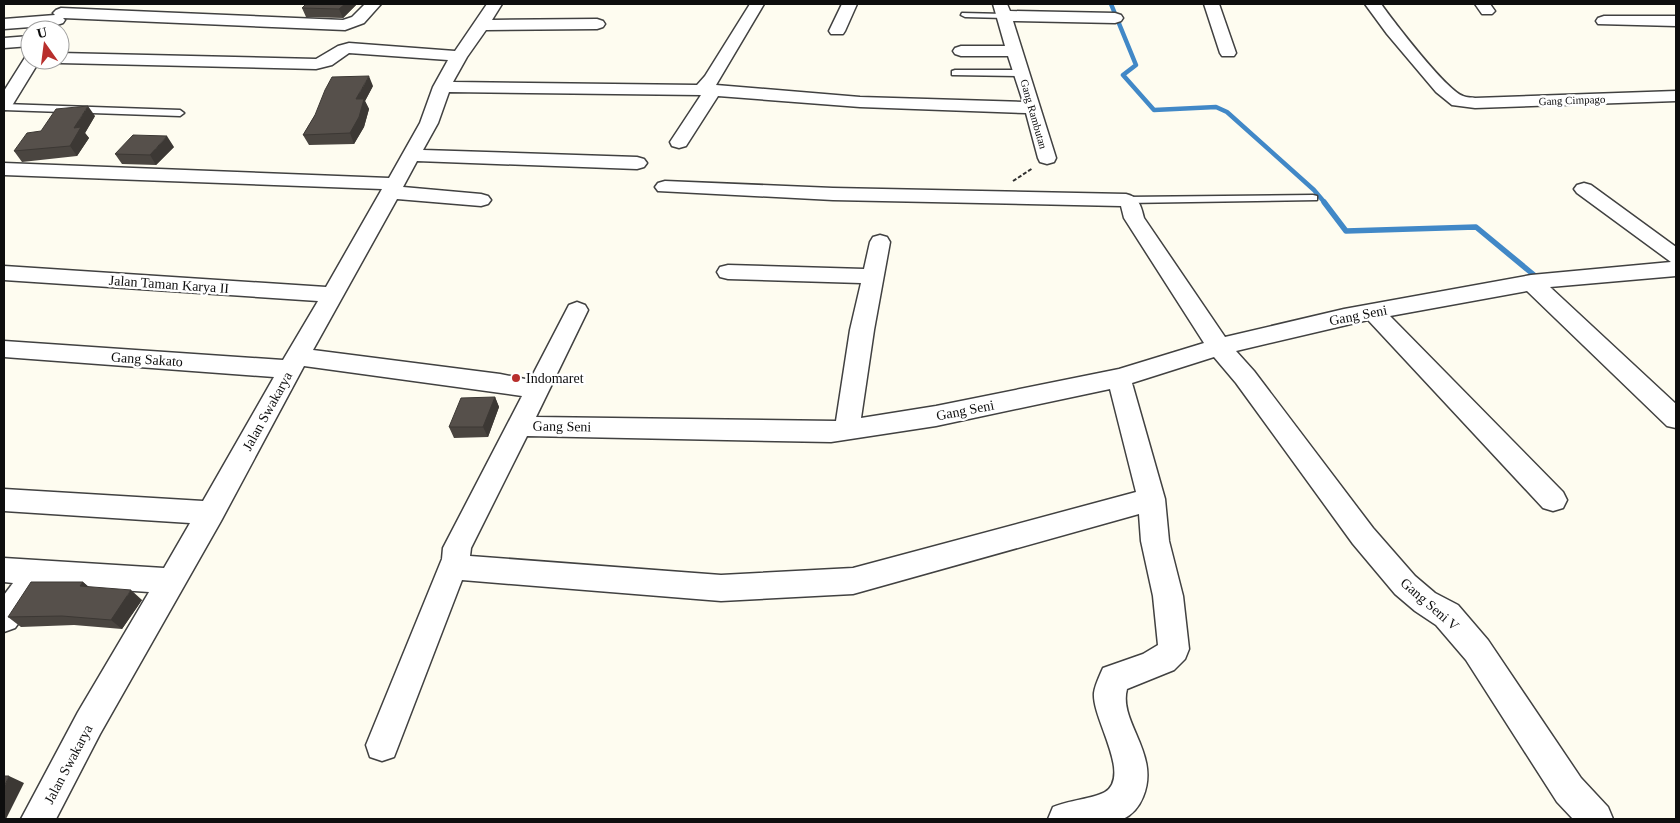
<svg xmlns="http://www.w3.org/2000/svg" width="1680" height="823" viewBox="0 0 1680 823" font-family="Georgia,serif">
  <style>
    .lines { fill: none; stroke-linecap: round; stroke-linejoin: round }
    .stream-far1 { stroke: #4188c7; stroke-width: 4.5 }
    .stream { stroke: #4188c7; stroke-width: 5.5 }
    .lane-casing { stroke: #414141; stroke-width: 3 }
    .street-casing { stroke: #414141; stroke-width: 3 }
    .path { stroke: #303030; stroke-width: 2; stroke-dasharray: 4 2; stroke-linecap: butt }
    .lane { fill: #fff; fill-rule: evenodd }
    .street { fill: #fff; fill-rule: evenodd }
    .wall { fill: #4a4540 }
    .shaded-wall { fill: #3c3834 }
    .building { fill: #56504b; stroke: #3c3834 }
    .poi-dot { fill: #b82f2c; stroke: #fff; stroke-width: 2 }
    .labels { text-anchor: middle; stroke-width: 5; stroke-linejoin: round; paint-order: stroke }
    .far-street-label { font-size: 11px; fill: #0e0e0e; stroke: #fff }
    .street-label { font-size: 14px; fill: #0e0e0e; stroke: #fff }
    .poi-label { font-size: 14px; fill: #0e0e0e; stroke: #fff; text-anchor: start }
  </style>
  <rect width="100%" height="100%" fill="#fefcf0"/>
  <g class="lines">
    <!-- stream-far1 -->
    <path class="stream-far1" d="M1111 4 1136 65 1123 75 1154 110 1216 107 1227 112 1314 190 1325 203"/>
    <!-- stream -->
    <path class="stream" d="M1324 202 1346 231 1476 227 1534 275"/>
    <!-- lane casing -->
    <g class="lane-casing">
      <path id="lane" d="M962 13 1005 14 1009 16 1005 18 965 17 961 15Z
        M955 70H1023L1027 73 1023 76 952 75V71Z
        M4 104 180 110 184 113 180 116 4 110Z
        M1313 195 1317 196V200L1126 203 1121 200 1126 197Z"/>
    </g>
    <!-- street casing -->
    <g class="street-casing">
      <path id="street" d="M365 4H381L364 23 345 30 63 18 65 20 63 23 57 25 4 29V19L55 15 53 13 56 10 61 8 343 20 352 17Z
        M487 4H502L492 20 597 19 603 21 605 24 603 27 597 29 486 30 467 57 453 82 697 85 705 76 750 4H764L716 85 860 97 1023 102 1008 56H961L955 54 953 51 955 48 961 46H1005L993 4H1007L1010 11 1115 13 1121 15 1123 18 1121 21 1115 23 1013 21 1056 158 1054 162 1047 164 1040 162 1038 158 1026 113 860 107 718 96 686 146 679 148 672 146 670 142 701 95 449 92 438 123 423 150 637 157 644 159 647 163 644 167 637 169 417 161 403 187 481 194 488 196 491 200 488 204 481 206 397 199 313 350 500 374 530 380 569 305 577 302 585 305 588 310 536 417 836 421 850 330 861 283 728 279 720 277 717 272 720 267 728 265 864 269 870 242 873 237 880 235 887 237 890 242 874 330 861 418 936 406 1119 369 1204 343 1124 218 1121 206 833 200 658 191 655 187 658 183 665 181 833 188 1126 194C1139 197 1141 206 1144 218L1225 337 1344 309 1531 275 1671 262 1577 193 1574 189 1577 185 1584 183 1591 185 1676 247V276L1550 287 1676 404V428L1667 426 1527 291 1390 316 1563 492 1567 500 1563 508 1553 511 1543 508 1368 320 1236 351 1254 371 1373 528 1415 576 1435 593 1458 605 1488 640 1581 778 1608 807 1613 819H1573L1557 802 1466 660 1436 625 1415 611 1395 594 1353 544 1236 383 1214 357 1132 383 1165 499 1169 541 1183 596 1189 649 1185 659 1174 670 1127 689C1118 722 1161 754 1143 797 1139 807 1132 815 1123 819H1048L1053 807C1066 801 1096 798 1105 792 1132 775 1092 719 1094 693 1095 685 1100 675 1103 668L1143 654 1158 645 1153 596 1141 541 1139 514 853 594 721 601 462 580 394 757 382 761 370 757 366 745 442 559 443 548 522 396 304 366 221 521 100 734 56 819H21L78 712 149 592 46 585 15 628 4 632V595L13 583 4 582V558L164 568 190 523 4 511V489L203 501 274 377 4 357V341L283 360 318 301 4 280V266L326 287 382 189 4 175V163L389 178 420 123 433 87 448 60 349 53 332 65 316 69 60 63 53 60H60V53L316 59 338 46 349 43 455 51ZM1110 389 1136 492 853 568 721 575 470 556 471 548 527 436 831 442 936 426Z
        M842 4H857L845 31 843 34H831L829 31Z
        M1204 4H1219L1236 53 1234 56H1222L1220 53Z
        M1365 4H1381C1394 22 1446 90 1463 96 1467 98 1472 97 1475 98L1676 91V101L1475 108 1452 105 1436 92 1387 34Z
        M1475 4H1490L1495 11 1492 14H1482Z
        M1604 16H1676V26L1598 24 1596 21 1598 18Z
        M30 36V46L4 48V38Z
        M26 56H30V60H40L10 109 4 110V91Z"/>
    </g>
    <!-- path -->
    <path class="path" d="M1013 181 1033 168"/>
    <!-- lane -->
    <use href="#lane" class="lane"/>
    <!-- street -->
    <use href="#street" class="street"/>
  </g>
  <!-- wall -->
  <path class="wall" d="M306 4H357L343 18 306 17 302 8Z
    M373 86 365 101 369 109 364 127 354 144 309 145 303 135 315 115Z
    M95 116 85 133 89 138 77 156 22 162 14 151 41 131Z
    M174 147 156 165 122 164 115 154Z
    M495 397 499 407 488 437 454 438 449 427Z
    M83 582 89 587 142 600 122 629 74 625 21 627 8 617Z"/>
  <!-- shaded-wall -->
  <path class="shaded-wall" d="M345 4H357L343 18 339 9Z
    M369 76 373 86 365 101 369 109 364 127 354 144 350 133 356 99Z
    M88 106 95 116 85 133 89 138 77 156 70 146 74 128Z
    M167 136 174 147 156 165 150 155Z
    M495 397 499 407 488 437 483 427Z
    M83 582 94 592 80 586Z
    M131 590 142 600 122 629 111 620Z
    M9 776 24 783 6 819H4V787Z"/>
  <!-- building -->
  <path class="building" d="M306 4H345L339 9 302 8Z
    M369 76 356 99H364L359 117 350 133 303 135 315 115 325 90 332 77Z
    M88 106 74 128 81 127 70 146 14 151 27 133 41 131 56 109Z
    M133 135 167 136 150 155 115 154Z
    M495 397 483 427H449L461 398Z
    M31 582H83L80 586 131 590 111 620 62 616 8 617Z
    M4 776H9L4 787Z"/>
  <!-- markers -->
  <circle class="poi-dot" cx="516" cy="378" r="5"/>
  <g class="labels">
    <!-- far-street labels -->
    <g class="far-street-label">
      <text transform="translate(1572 100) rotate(-2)" y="4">Gang Cimpago</text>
      <text transform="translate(1034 114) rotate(74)" y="4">Gang Rambutan</text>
    </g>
    <!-- street labels -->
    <g class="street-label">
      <text transform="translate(169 284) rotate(4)" y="5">Jalan Taman Karya II</text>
      <text transform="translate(1358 315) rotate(-11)" y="5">Gang Seni</text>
      <text transform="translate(147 359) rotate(4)" y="5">Gang Sakato</text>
      <text transform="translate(965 410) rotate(-11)" y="5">Gang Seni</text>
      <text transform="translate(267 411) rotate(-61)" y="5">Jalan Swakarya</text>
      <text transform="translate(562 426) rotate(1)" y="5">Gang Seni</text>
      <text transform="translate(1430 604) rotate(41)" y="5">Gang Seni V</text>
      <text transform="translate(68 764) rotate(-62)" y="5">Jalan Swakarya</text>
    </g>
    <!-- poi labels -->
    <g class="poi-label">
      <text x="526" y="383">Indomaret</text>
    </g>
  </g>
  <!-- border -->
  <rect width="1680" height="823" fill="none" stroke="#0e0e0e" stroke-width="10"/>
  <!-- north arrow -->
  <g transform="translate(45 45) rotate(346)"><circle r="24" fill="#ffffff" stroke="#9f9f9f"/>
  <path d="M0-4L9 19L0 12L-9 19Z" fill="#b82f2c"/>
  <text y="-8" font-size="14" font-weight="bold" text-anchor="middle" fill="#0e0e0e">U</text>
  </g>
</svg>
